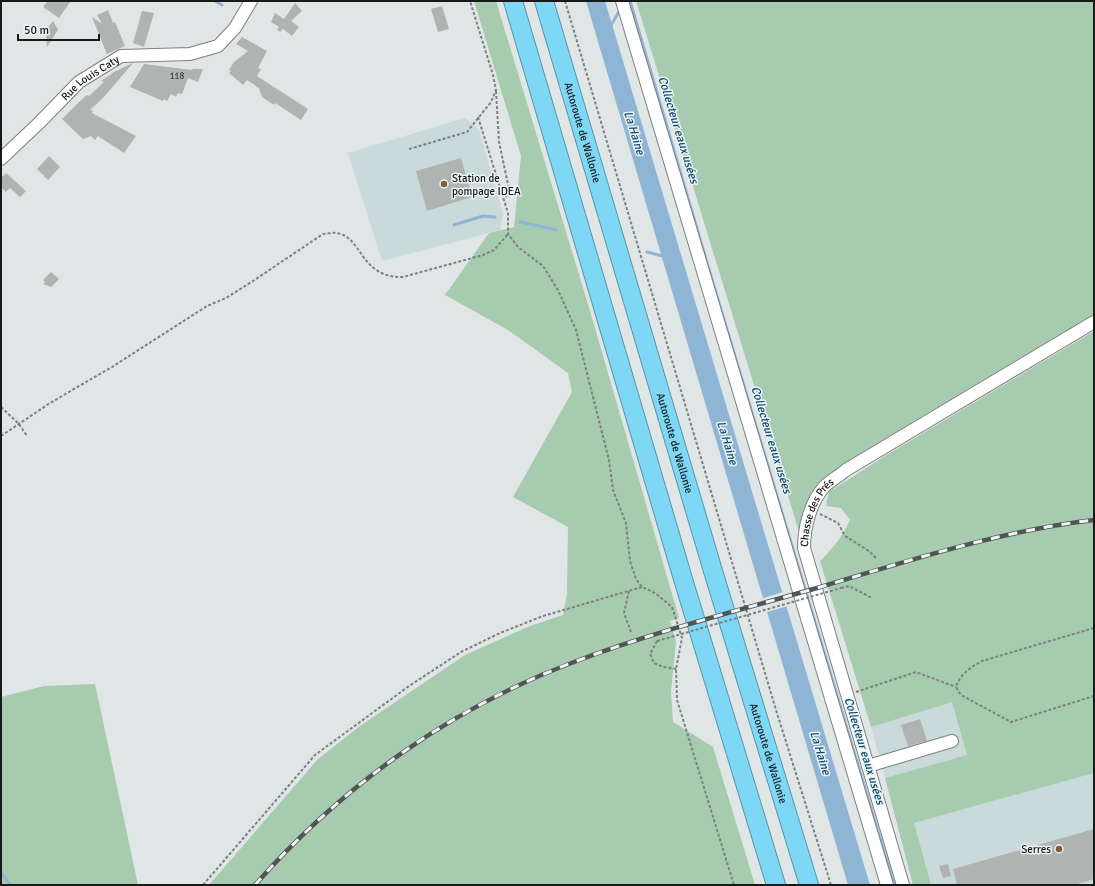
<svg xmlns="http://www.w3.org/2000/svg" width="1095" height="886" font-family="Signika,sans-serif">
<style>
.built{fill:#cad9d9}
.green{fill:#a7cbae}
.water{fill:#8fb5d5}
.pier{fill:#e0e5e5}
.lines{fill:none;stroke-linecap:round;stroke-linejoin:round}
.stream{stroke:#8fb5d5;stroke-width:3}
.building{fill:#afb4b3}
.minor-casing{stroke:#7b8080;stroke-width:14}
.highway-casing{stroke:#5a96a8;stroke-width:20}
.path{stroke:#7d8080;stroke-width:2;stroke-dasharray:3 2;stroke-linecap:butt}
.minor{stroke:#fff;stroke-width:12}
.highway{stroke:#7ed8f5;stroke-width:18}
.rail-casing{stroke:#525555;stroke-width:4.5}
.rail{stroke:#edf2f2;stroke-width:3;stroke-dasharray:9;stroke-linecap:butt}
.path-bridge{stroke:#7d8080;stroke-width:2;stroke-dasharray:3 2;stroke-linecap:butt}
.poi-dot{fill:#7a6032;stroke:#edf2f2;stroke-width:1.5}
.labels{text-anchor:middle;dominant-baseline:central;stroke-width:3;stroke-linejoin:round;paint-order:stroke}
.number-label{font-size:9px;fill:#3e4040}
.street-label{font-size:11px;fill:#181a1a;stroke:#edf2f2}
.poi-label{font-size:11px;fill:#181a1a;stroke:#edf2f2;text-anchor:start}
.water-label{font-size:12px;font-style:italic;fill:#0a4b75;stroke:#edf2f2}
</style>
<rect width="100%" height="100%" fill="#e0e5e5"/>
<!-- built -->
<g class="built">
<polygon points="465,118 479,130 503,214 500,230 382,261 348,153"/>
<polygon points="952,701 967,755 885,778 871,727"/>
<polygon points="1094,773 1094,885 931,885 913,823"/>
</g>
<!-- green -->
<g class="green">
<polygon points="474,1 496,1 590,311 679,618 670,621 676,641 671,692 673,722 713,747 755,885 209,885 318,759 360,726 465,655 530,626 563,615 567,594 568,527 513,497 572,392 568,373 508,330 445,295 489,233 514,227 521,156"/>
<polygon points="636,1 1094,1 1094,322 824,487 804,548"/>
<path d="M1094,331v442l-180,50 17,62h-18l-28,-107 82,-23 -15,-53 -81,25 -51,-166c13,-13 23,-25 30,-41l-9,-12 -15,-2 3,-14 56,-36z"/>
<polygon points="95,684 138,885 1,885 1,697 44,686"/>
</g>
<!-- water -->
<polygon class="water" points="586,1 605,1 870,885 848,885"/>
<!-- pier -->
<polygon class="pier" points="783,592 788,606 764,613 760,599"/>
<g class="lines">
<!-- stream -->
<g class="stream">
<polyline points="215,1 222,5"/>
<polyline points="630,1 713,283 894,885"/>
<polyline points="610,27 621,8"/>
<polyline points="520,222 557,230"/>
<polyline points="454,225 483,216 495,217"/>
<polyline points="647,252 662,256"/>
<polyline points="1,872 10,885"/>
</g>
</g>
<!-- building -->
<g class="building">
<polygon points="48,1 71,1 59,18 43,7"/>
<polygon points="295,3 302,11 291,21 299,27 292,36 283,29 280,32 277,30 279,27 271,22 275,13 284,19"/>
<polygon points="442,6 449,29 438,32 431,9"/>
<polygon points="108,10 113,23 115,22 125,46 107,54 92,17 102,24 97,15"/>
<polygon points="142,11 154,13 144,47 133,43"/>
<polygon points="53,21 58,30 47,47 46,30"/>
<polygon points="242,37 267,51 258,68 261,69 257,76 308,109 301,120 275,103 274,105 262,97 259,88 247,80 243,85 229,73 231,71 229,70 234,62 248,51 236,44"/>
<polygon points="133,63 103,98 90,110 93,111 92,113 136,136 124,153 98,136 95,140 91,136 83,139 62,119 80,101 87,95 89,96 104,82 101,81 114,72"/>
<polygon points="144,64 192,70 193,69 203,69 198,82 188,78 182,94 178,93 176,97 171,94 167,101 164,99 163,101 130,87"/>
<polygon points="49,156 60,167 48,180 37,169"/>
<polygon points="461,158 472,197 427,211 416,171"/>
<polygon points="6,173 26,191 20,197 10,188 6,192 1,187 1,178"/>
<polygon points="51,272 59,279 51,287 43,284 45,282 43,280"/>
<polygon points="920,719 927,741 908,746 901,725"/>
<polygon points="1094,829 1094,879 1074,885 957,885 953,869"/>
<polygon points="948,864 951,876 943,878 939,866"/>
</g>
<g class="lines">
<!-- minor casing -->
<g class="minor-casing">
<g id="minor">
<polyline points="622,1 887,885"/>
<path id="s1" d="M1,159l38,-36 40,-41 42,-26 69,-2 28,-8 17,-18 16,-27"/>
<polyline points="868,766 952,741"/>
<path id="s2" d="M903,885l-99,-337c0,-20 6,-45 20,-61 6,-6 15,-11 22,-17l248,-148"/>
</g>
</g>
<!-- highway casing -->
<g class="highway-casing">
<g id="highway">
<polyline points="513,1 683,579 776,885"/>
<path id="s3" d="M544,1l169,570 96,314"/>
</g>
</g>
<!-- path -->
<g class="path">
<polyline points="565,1 776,710 831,885"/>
<polyline points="496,91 499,142 509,189 505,199"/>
<polyline points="478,117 508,213 508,234 518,247 543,266 558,290 576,330 609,460 613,490 626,523 630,561 636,579 642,587 655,593 672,607 682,638 676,669 677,700 734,885"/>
<polyline points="409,149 467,132 491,102 496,90 493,75 470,1"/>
<polyline points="1,407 19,424 27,436"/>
<path d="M1,436l49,-33 62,-36 95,-61 19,-8 27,-17 70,-47c4,0 9,-2 13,-1 27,3 23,45 67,44l80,-22 11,-5 14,-16"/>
<polyline points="820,514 838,523 845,536 869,551 876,558"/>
<polyline points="841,588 849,586 872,598"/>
<polyline points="629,591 624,613 631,632"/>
<path d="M1094,628l-112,33c-11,6 -22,13 -26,26l5,8 50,27 83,-26"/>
<polyline points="657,641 650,654 654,663 663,667 676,669"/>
<polyline points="856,692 916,672 956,687"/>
<polyline points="203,885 315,755 409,686 461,652 500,633 543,616 642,587"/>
</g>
<!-- minor -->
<use href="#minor" class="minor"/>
<!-- highway -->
<use href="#highway" class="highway"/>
<!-- rail casing -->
<g class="rail-casing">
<path id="rail" d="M255,885c87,-99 196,-177 319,-223 79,-30 162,-51 243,-74 91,-27 182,-57 277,-68"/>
</g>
<!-- rail -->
<use href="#rail" class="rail"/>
<!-- path-bridge -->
<polyline class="path-bridge" points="657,641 841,588"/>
</g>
<!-- markers -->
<g class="poi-dot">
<circle cx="444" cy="184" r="4"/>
<circle cx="1059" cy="849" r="4"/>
</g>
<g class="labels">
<!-- number labels -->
<g class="number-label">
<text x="177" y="76">118</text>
</g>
<!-- street labels -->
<g class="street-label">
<text stroke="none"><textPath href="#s1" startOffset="121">Rue Louis Caty</textPath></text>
<text stroke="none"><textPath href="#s3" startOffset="137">Autoroute de Wallonie</textPath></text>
<text stroke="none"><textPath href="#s3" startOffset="461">Autoroute de Wallonie</textPath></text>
<text stroke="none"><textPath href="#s2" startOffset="390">Chasse des Prés</textPath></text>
<text stroke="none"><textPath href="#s3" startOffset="785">Autoroute de Wallonie</textPath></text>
</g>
<!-- poi labels -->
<g class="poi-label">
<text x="452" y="178">Station de<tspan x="452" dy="13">pompage IDEA</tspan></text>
<text x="1051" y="849" text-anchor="end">Serres</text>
</g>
<!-- water labels -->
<g class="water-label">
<text transform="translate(678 130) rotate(73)">Collecteur eaux usées</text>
<text transform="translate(634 133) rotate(73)">La Haine</text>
<text transform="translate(771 440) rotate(73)">Collecteur eaux usées</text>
<text transform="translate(727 443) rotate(73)">La Haine</text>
<text transform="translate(864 751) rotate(73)">Collecteur eaux usées</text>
<text transform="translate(820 753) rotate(73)">La Haine</text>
</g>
</g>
<!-- border -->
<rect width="1095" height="886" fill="none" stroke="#181a1a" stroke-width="4"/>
<!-- scale -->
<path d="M18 34v6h81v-6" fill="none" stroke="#181a1a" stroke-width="2"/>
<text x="24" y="34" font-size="12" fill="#181a1a" stroke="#edf2f2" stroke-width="3" paint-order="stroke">50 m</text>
</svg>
